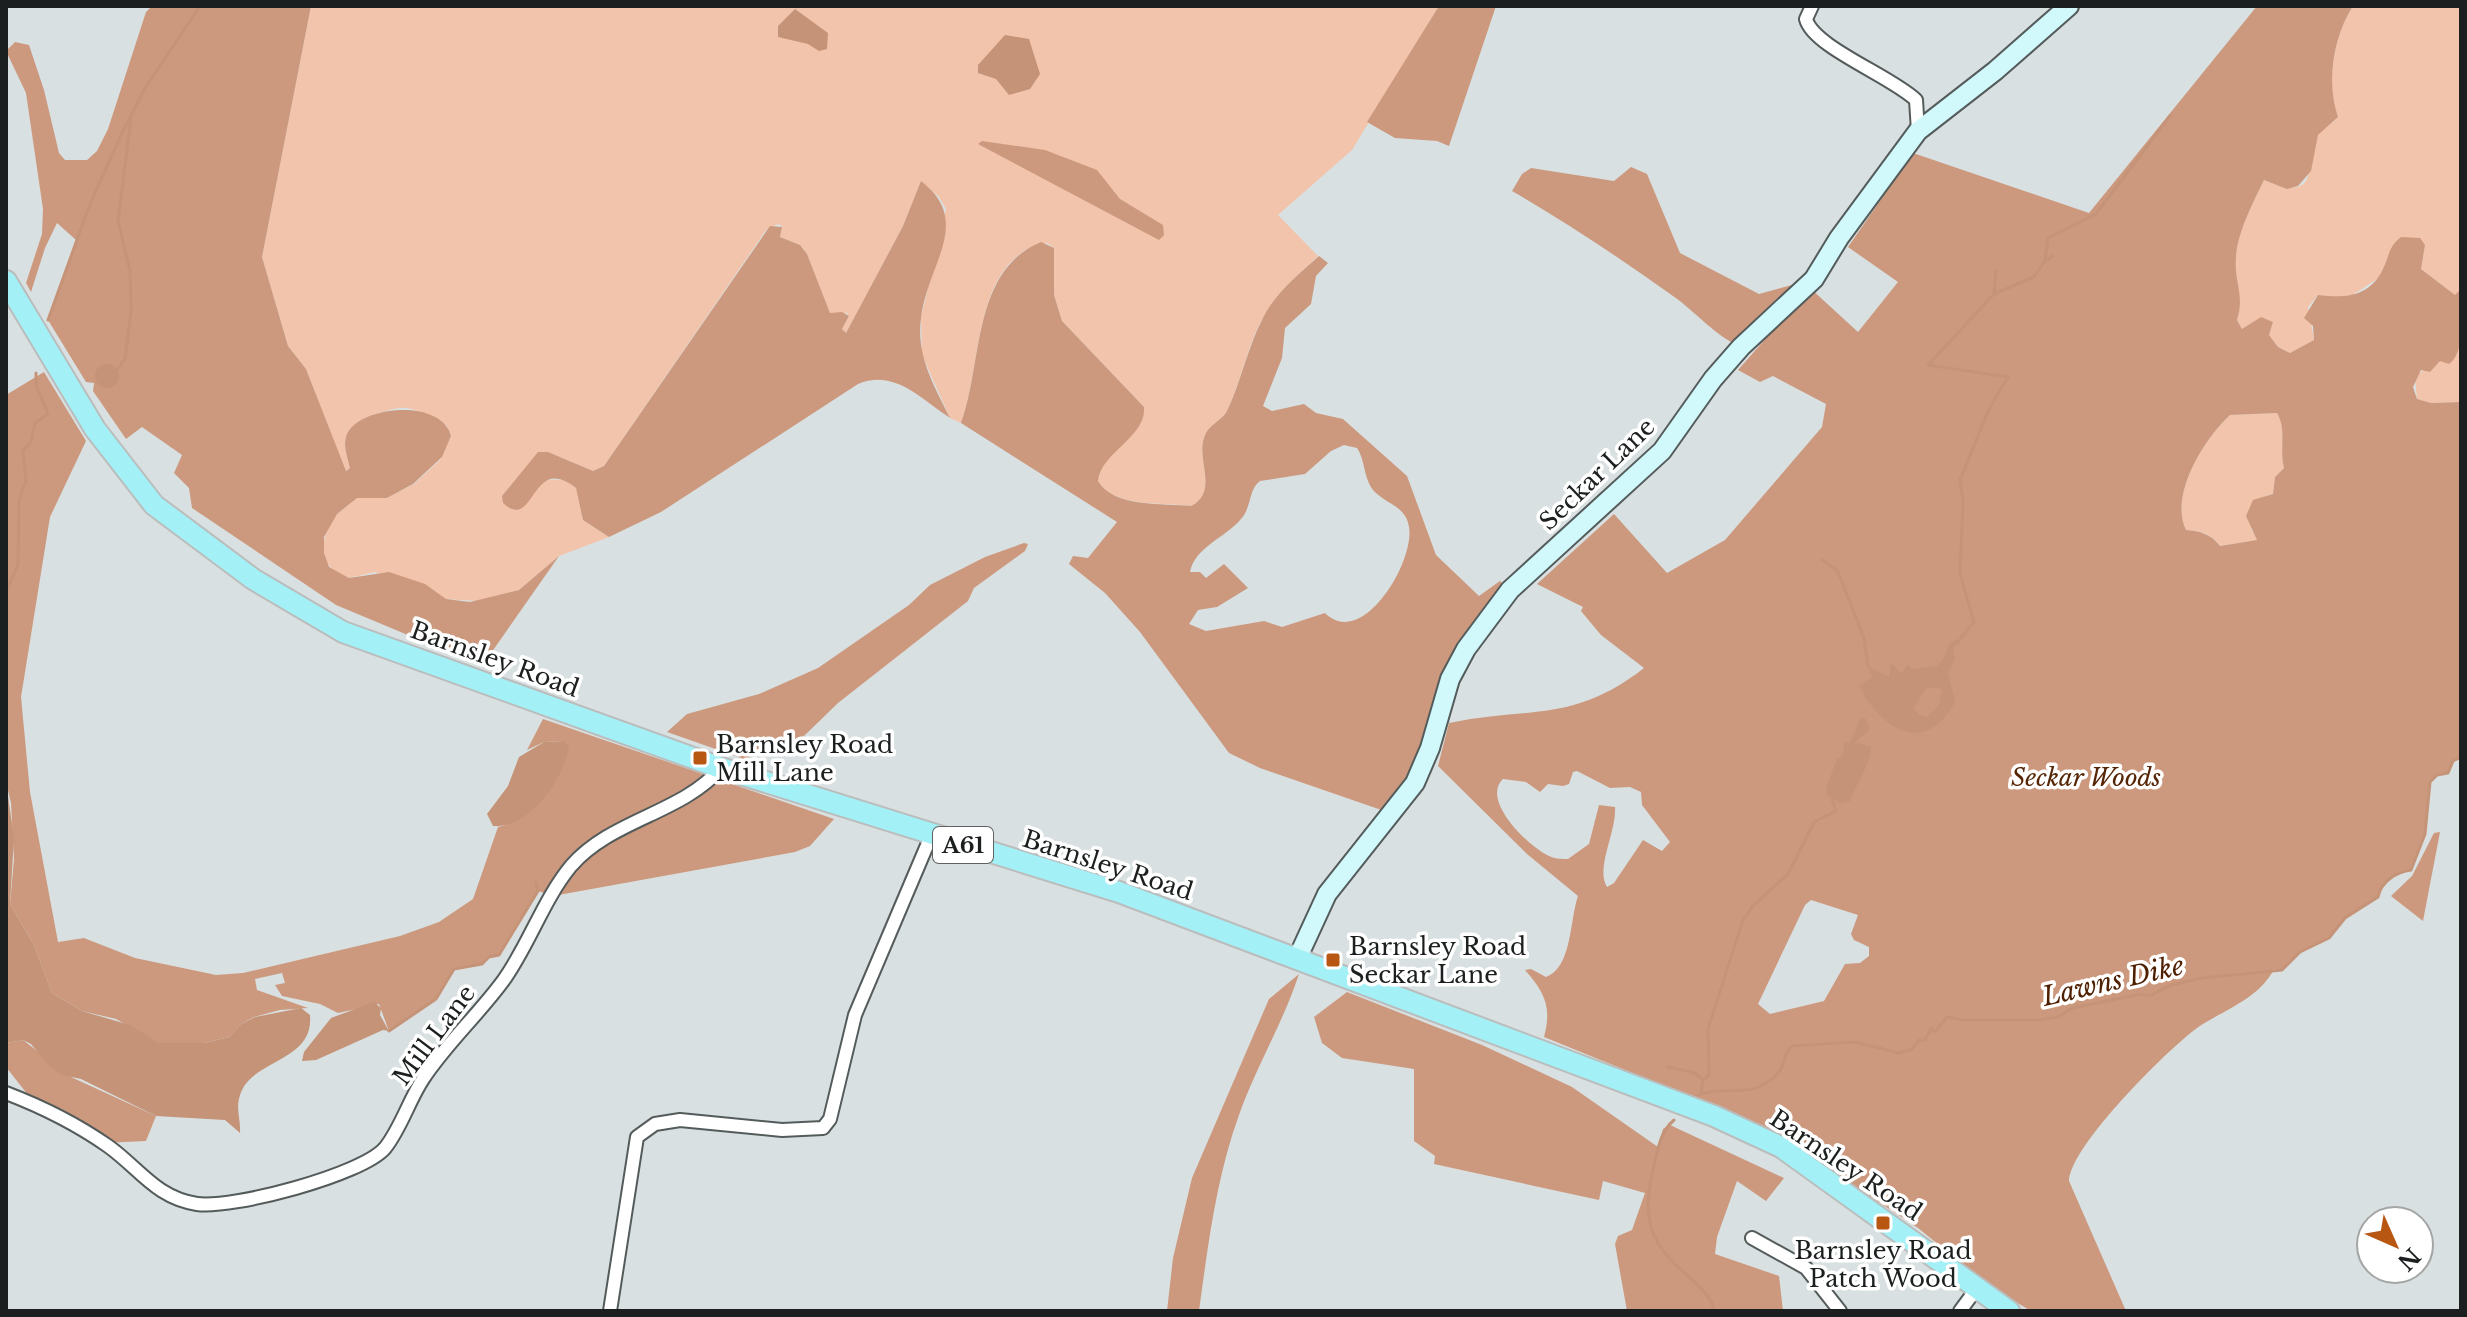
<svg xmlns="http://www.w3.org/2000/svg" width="2467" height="1317" font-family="'Libre Baskerville',serif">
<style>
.green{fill:#f2c4ab}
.forest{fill:#cc997e;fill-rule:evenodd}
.water{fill:#c59377;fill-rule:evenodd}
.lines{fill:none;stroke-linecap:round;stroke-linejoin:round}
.stream{stroke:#c59377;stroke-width:3}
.street-casing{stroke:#545b5b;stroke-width:16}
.secondary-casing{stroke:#545b5b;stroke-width:22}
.primary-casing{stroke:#bbbcbc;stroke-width:24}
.street{stroke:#fff;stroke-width:12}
.secondary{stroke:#d1f8fb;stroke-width:18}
.primary{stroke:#a3f1f7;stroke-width:20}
.poi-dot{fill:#b75712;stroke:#fff;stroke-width:3}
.labels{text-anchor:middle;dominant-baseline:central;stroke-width:7;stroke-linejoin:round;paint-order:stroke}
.shield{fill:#fff;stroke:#606262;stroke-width:2}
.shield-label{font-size:22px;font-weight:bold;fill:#1c1f1f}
.street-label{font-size:24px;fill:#1c1f1f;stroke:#fff}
.poi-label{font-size:24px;fill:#1c1f1f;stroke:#fff;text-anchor:start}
.park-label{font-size:24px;font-style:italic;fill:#552505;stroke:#fff}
.water-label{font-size:26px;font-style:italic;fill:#4e1f00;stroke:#fff}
</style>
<rect width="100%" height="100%" fill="#d9e0e1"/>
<!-- green -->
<g class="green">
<path d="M311,6h1128l-87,144 -74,65 40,41c-19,18 -40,36 -53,58 -18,30 -23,66 -38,97 -5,9 -16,14 -21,22 -13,24 15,57 -15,73 -28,-4 -77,2 -93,-25 3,-29 40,-44 46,-74l-82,-86 -8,-26v-47l-7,-5c-7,2 -17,4 -23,8 -50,31 -44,123 -63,172l-11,-5 -28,-63 -1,-37 25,-109 -7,-12 -18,-16 -18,45 -57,107 -4,-4 7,-13 -2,-3 -17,1 -23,-60 -7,-9 -20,-8 2,-11 -4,-2 -12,6 -162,236 -11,5 -45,-19h-9l-37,44c20,-6 59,-30 75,-6 6,9 4,20 6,30l26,17 -50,19 -40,34 -41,11 -32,-2 -71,-27 -26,6 -15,-7 -9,-10 -2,-15 4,-17 10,-15 20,-16h30l27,-14 26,-24 11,-24 -4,-10c-12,-6 -27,-16 -40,-18 -16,-2 -56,13 -61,29 -3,8 2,22 4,31l-5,3 -39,-102 -18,-23 -26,-89z"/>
<path d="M2353,6h108v283l-5,7 -35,-27 4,-24c-13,9 -73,53 -81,54 -8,0 -19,-3 -26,-4l-10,12 6,33 -24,13 -12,-6 -9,-12 4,-13 -31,7 -5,-9c7,-24 -3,-37 -1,-62 1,-26 17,-55 28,-78 62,25 37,-19 54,-45 5,-7 14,-10 19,-18 -11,-34 -4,-80 16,-111z"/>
<path d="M2461,342v60l-30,1 -14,-4 -2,-21c12,-15 35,-18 46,-36z"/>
<path d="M2277,413c10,17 2,35 7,55l-9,9 -2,17 -8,2 -14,33 7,11 -38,6c-9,-13 -20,-15 -34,-16 -17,-35 18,-91 44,-115z"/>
</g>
<!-- forest -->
<g class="forest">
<path d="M152,6h159l-49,251 26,89 18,23 40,102 4,-3c-2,-8 -7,-23 -4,-31 9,-31 95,-40 105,-1l-9,21 -29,27 -26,14h-30l-20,16 -13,23v16l5,14 20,11 40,-6 36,12 21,15 24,3 49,-12 40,-34 -77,110 -146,-61 -144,-97 -3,-20 -15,-15 8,-18 -40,-28 -16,12 -33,-48 1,-8 -8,-1 -38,-62 28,-80 -19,-17 -12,25 -14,44 -5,-9 16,-49 1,-25 -17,-116 -20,-42 9,-9 14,3 15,45 15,63 6,7h22l10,-9 11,-22 38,-117z"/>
<polygon points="1439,6 1496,6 1449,146 1437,141 1395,138 1367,122"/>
<path d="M2257,6h96c-20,31 -27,77 -15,111l-20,18 -7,36 -13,15 -11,3 -23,-9c-11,23 -27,53 -28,78 -2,25 9,37 1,62l5,9 19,-12 12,5 -4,13 9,12 12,6 24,-13 -1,-14 -9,-8 14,-23c26,3 51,3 65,-26 7,-14 5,-22 18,-32l19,1 5,7 -4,24 34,26 6,-6c0,21 6,62 -12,75l-9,-3 -10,11 -9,-2 -8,17 4,12 14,4 30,-1v355l-8,4 -5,12 -11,2 -7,7 -5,52 -14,36c-15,2 -30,11 -33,27l-33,21 -16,20 -29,14 -18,18 -8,-1c-15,30 -51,41 -77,59 -29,21 -127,118 -128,153l57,130h-95l-40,-24 -73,-59 -153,-101 -221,-90c8,-30 1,-44 -19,-67l6,-1 15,8c26,-9 24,-59 32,-81l-51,-42 -89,-88 11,-43c80,-17 123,1 195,-55l-43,-33 -20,-24 2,-4 -46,-23 77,-70 53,59 58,-33 97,-113 4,-23 -53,-28 -13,6 -22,-12 72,-82 48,44 40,-50 -50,-35 65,-94 176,60zM2277,413c10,17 2,35 7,55l-9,9 -2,17 -20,6 -7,16 11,24 -37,6c-9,-12 -20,-15 -34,-16 -17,-35 18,-91 44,-115zM1577,771l33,17 20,-1 11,5 1,13 28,37 -8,9 -19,-11 -29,43 -7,4c-12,-19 10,-56 8,-80l-16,-2 -10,39 -21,15c-6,0 -13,0 -19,-3 -19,-8 -69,-56 -46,-77l23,3 14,10 8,-8 15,2 6,-2 4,-12zM1811,900l47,15 -7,19 3,6 15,7v9l-9,7 -15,1 -21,37 -54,13 -12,-10 47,-99z"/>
<polygon points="982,141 1045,150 1097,170 1120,199 1163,225 1164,235 1159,240 978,144"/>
<path d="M1631,167l16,7 33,79 79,41 55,-15 -73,68c-26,-11 -45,-35 -68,-51 -53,-38 -106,-73 -161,-105l10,-17 9,-6 83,13z"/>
<path d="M921,181c53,41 6,83 0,137 -5,38 13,67 29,100 -30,-20 -56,-49 -92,-34l-197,128 -52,25 -26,-17 -7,-32c-46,-36 -40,45 -73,15l-1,-7 36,-44h10l45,19 11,-5 166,-240 12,1 -2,10 20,8 7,9 23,59 12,-1 7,4 -7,13 4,4 57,-107z"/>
<path d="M1041,242l13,6v47l8,26 82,86c3,30 -43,45 -46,74 16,27 65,22 93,25 30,-16 2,-49 15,-73 5,-9 16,-13 21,-22 14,-29 20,-62 35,-91 12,-26 36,-45 57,-64l9,7 -12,13 -5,28 -26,24 -3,30 -19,48 9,5 32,-7 12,9 27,6 64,57 29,79 43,41 21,-15 10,9 -44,59 -36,99 -40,65 -130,-45 -31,-15 -89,-121 -35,-39 -36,-29 4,-8 15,2 29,-36 -156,-99c22,-58 10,-152 80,-181zM1344,445l13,3c9,13 6,33 19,45 13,12 30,14 33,34 6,35 -47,123 -84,86l-43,14 -18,-6 -58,10 -17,-7 9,-14 19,-3 31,-19 -24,-24 -18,14 -6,-6h-10c5,-25 35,-34 51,-53 11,-12 7,-29 19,-38l45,-7 26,-23z"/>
<polygon points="44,372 86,441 50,517 21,697 30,792 58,942 84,938 135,958 216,975 243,973 400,936 439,922 473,899 498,827 506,825 563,741 544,742 527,750 543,719 834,819 810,846 795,852 553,896 538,891 499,955 489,957 482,964 454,969 436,999 389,1031 379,1004 338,1013 320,1004 282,996 275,985 285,983 282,973 255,979 257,990 308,1008 280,1010 254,1017 241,1024 229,1037 205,1043 159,1043 116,1019 82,1011 52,993 34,945 10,904 14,859 11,803 6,782 6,395"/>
<polygon points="1024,543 1028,544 1025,551 974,588 968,601 838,703 804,736 744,759 667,732 687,714 759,694 818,668 909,605 930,585 985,557"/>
<polygon points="2440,832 2423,921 2391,896 2412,876 2434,833"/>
<path d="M1299,974c-16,49 -43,93 -60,141 -23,63 -31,131 -40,196h-32l6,-53 19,-80 77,-179z"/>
<polygon points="1347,992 1482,1045 1572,1087 1658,1147 1663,1129 1670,1125 1784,1178 1766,1201 1737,1181 1717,1237 1715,1254 1779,1276 1783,1311 1627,1311 1615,1244 1618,1236 1632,1230 1645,1193 1603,1181 1599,1200 1434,1164 1435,1156 1414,1141 1414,1069 1342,1058 1322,1043 1314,1017"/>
<polygon points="23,1040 71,1077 156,1116 146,1141 104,1143 39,1109 6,1067 6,1043"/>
</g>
<!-- water -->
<g class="water">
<polygon points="795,9 828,33 827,49 819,51 808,44 778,37 778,26"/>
<polygon points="1005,35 1029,39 1040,74 1030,89 1009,95 996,79 978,73 978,65"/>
<circle cx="107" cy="376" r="12"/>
<path d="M1961,638l-1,5 -7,4 2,12 -7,13 7,30c-30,55 -73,28 -96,-16l13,-9 -4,-11 21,11 2,-14 11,11 5,-10 5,5 25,-3 8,-9 4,-13zM1927,687l15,2 -3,16 -12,12 -9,-2 -4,-8z"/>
<path d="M1865,718l5,12 -15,12 16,5c-2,21 -14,35 -21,54l-8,3 -15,-9 -1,-7 11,-29 6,-3 1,-14 6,1 10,-24z"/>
<path d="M544,742l19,-1 6,5c-4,32 -40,83 -76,80l-6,-12 21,-28 11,-29z"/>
<path d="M6,782l8,56 -4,66 24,41 18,48 30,18 48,14 29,18h46l24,-6 12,-13 14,-7 46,-9 9,7c4,45 -53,44 -68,75 -8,17 -1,27 -2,43l-15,-13 -69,-4 -75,-37 -19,-4 -13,-9 -18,-22 -8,-4 -17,3z"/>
<polygon points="374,1002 381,1008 380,1015 389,1031 383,1030 316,1060 302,1061 304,1052 331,1018"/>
</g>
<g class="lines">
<!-- stream -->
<g class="stream">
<polyline points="2045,261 2053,256"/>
<polyline points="1994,294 1996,271"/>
<polyline points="48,320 90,204 122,133 145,88 200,6"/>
<polyline points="117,370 125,359 131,312 130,271 118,221 131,119"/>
<polyline points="1822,560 1837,570 1840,577 1864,638 1868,666"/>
<polyline points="6,592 18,564 19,500 26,481 23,451 31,442 35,423 48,414 36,385 36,373"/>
<polyline points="1961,638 1974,622 1960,574 1963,501 1960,480 1988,411 2008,377 1928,365 1994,294 2034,277 2045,261 2048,238 2096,214 2170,116"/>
<polyline points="389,1031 436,999 454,969 482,964 489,957 499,955 538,891 536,882"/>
<polyline points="1668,1067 1695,1073 1703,1080"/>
<polyline points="1701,1093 1703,1080 1709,1075 1708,1029 1743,920 1753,906 1788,874 1814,822 1836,811 1832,799"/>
<path d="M1696,1096c28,-13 57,6 82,-23 8,-8 5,-20 14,-27l63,-4 44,11 13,-4 7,-9h6l6,-12 4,4 12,-15 16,3h76l19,-3 14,-9 69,-14 9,2 21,-11 32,-7 79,-8 18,-18 29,-14 16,-20 33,-21c3,-16 19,-25 33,-27l14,-36 5,-52 7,-7 11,-2 5,-12 8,-4"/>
<path d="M1674,1120c-15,13 -16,30 -21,50 -10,41 -6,70 27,99 14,13 29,23 35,42"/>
</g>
<!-- street casing -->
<g class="street-casing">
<g id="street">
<path d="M1812,6l-6,13c7,28 85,57 110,81l2,31"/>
<path d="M6,1093c34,13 72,32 102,53 31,22 48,52 89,58 35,5 165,-29 188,-56 16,-20 24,-48 38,-69 23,-35 55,-64 80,-98 26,-36 40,-81 68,-115 41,-47 110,-52 150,-98"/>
<polyline points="1752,1238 1806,1268 1840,1311"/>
<polyline points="610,1311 637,1137 655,1124 680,1120 782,1130 823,1128 830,1119 855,1015 931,836"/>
<polyline points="1960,1311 1977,1288"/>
</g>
</g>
<!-- secondary casing -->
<g class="secondary-casing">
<polyline id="secondary" points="1297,959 1327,894 1415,783 1430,748 1450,679 1466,649 1510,590 1662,451 1713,379 1741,347 1814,279 1839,238 1918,131 1995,71 2069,6"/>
</g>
<!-- primary casing -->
<g class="primary-casing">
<polyline id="primary" points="6,281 95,429 154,505 253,579 343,632 721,768 1119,892 1714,1116 1781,1147 2009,1311"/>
</g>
<!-- street -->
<use href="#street" class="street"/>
<!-- secondary -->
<use href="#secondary" class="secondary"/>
<!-- primary -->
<use href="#primary" class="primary"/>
</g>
<!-- markers -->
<g class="poi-dot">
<rect x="692" y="750" width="16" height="16" rx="4"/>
<rect x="1325" y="952" width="16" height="16" rx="4"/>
<rect x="1875" y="1215" width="16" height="16" rx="4"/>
</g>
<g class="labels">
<!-- shield labels -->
<rect class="shield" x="933" y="827" width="60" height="36" rx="6"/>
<g class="shield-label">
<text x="963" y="845">A61</text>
</g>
<!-- street labels -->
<g class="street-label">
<text transform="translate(1597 474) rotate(-44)">Seckar Lane</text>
<text transform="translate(495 659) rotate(20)">Barnsley Road</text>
<text transform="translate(1108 865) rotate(18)">Barnsley Road</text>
<text transform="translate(434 1035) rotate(-53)">Mill Lane</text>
<text transform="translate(1846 1165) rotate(34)">Barnsley Road</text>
</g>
<!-- poi labels -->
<g class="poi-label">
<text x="716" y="744">Barnsley Road<tspan x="716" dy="28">Mill Lane</tspan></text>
<text x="1349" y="946">Barnsley Road<tspan x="1349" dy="28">Seckar Lane</tspan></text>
<text x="1883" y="1250" text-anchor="middle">Barnsley Road<tspan x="1883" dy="28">Patch Wood</tspan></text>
</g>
<!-- park labels -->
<g class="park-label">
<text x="2086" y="777">Seckar Woods</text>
</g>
<!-- water labels -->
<g class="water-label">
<text transform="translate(2113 981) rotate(-13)">Lawns Dike</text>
</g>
</g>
<!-- border -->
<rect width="2467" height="1317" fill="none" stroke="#1c1f1f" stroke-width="16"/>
<!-- north arrow -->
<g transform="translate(2395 1245) rotate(135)"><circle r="38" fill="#ffffff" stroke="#a4a5a5" stroke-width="2"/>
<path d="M0-6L14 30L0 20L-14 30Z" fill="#b75712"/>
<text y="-12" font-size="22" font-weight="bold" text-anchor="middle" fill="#1c1f1f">N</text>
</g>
</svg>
